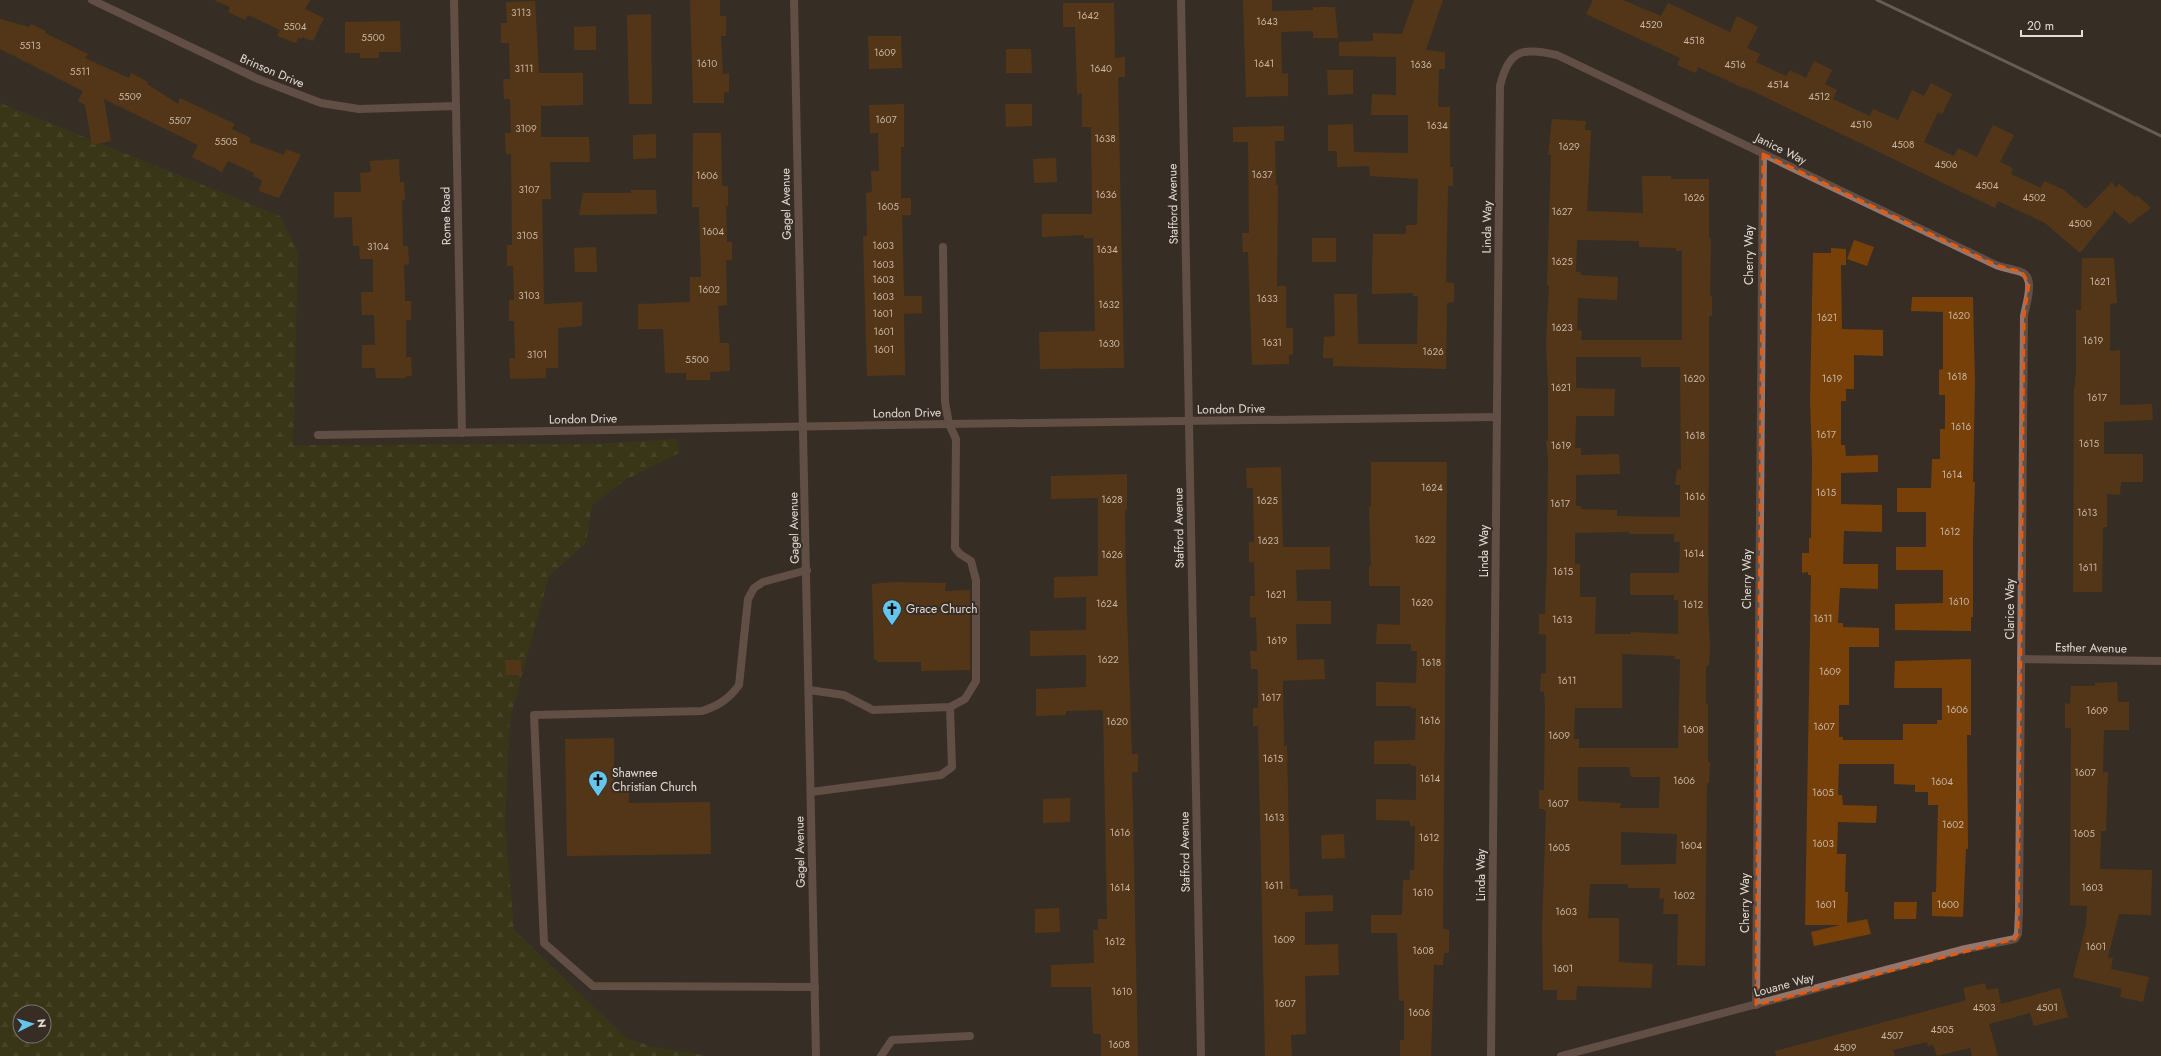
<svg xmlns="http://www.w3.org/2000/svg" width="2161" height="1056" font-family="Jost,sans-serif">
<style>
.forest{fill:url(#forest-firs);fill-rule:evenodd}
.building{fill:#774008;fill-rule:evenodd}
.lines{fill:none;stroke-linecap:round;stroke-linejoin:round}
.service{stroke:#96756b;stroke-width:8}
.minor{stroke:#96756b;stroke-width:8}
.tertiary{stroke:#96756b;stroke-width:8}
.rail{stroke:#a09892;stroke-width:3}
.marked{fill:none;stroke:#e8590c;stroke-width:3;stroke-dasharray:8 5;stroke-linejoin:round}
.labels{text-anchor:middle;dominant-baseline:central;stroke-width:4;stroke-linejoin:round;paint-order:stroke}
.number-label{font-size:10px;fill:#c7b4a2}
.street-label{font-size:12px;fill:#e2dbd6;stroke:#372d25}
.poi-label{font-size:12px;fill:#e2dbd6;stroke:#372d25;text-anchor:start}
</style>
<defs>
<pattern id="forest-firs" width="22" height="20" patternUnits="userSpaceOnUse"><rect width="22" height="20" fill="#3c420b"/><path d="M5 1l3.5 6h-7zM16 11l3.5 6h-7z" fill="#585d2e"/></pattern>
</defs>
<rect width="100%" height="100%" fill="#372d25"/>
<!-- forest -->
<path class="forest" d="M0,103l280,113 18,36 -5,193 304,-1 80,-5 2,14 -54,27 -33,25 -6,38 -37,33 -39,142 -5,106 9,106 112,108 24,8 57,10h-707zM20,1012h24v24h-24z"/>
<!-- building -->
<g class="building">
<polygon points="214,0 310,0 305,9 324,18 313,41 302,37 301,39 298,38 296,43 277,36 280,30 248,15 245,20 228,12 230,7"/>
<polygon points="690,0 720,0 720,16 726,16 726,36 721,36 723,74 729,73 729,92 724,92 724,103 693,103"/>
<polygon points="1243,0 1272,0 1272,11 1313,10 1313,7 1335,7 1338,38 1313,38 1313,31 1281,32 1282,74 1288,73 1288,96 1246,97"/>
<polygon points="1414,0 1443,0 1426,50 1445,52 1445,69 1439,69 1438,107 1450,107 1450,167 1453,167 1453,186 1448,186 1446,282 1454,283 1454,302 1447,303 1446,369 1333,366 1333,358 1323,358 1324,337 1335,336 1334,294 1357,294 1358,344 1417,344 1418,296 1413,296 1413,293 1372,294 1372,269 1373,234 1406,234 1406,225 1417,225 1418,179 1370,176 1369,166 1337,167 1337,151 1328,151 1328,125 1353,124 1354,152 1408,153 1408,115 1371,115 1372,94 1396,95 1396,57 1339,56 1339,42 1373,41 1373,33 1402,34"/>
<polygon points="1593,0 1623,0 1661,16 1668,3 1730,32 1737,16 1758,27 1747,48 1760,54 1756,62 1786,76 1790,70 1806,78 1814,61 1832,70 1825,84 1837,90 1833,99 1870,116 1873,109 1898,120 1912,90 1924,96 1931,83 1952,94 1942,114 1938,112 1924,142 1954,156 1958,148 1977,157 1993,125 2014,135 2000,162 2013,168 2011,174 2041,188 2044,181 2064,190 2086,209 2112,182 2116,188 2119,184 2135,197 2137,195 2151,208 2130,224 2113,210 2113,213 2080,253 2045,223 1998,201 1995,208 1744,87 1743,88 1698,67 1696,73 1677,65 1680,58 1586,14"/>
<polygon points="535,1 539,73 583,73 583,105 541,106 541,137 589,137 590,162 550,162 551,199 542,199 544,304 582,302 582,326 558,328 558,368 546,368 546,378 510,379 509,358 515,358 514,321 509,321 509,300 514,300 513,266 507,266 507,245 512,245 511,154 506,154 505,133 511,133 510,99 504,99 503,79 510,79 509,43 501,43 501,23 507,23 506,2"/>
<polygon points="1063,3 1114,3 1115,58 1125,57 1125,77 1118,77 1124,368 1040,369 1039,332 1095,331 1093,238 1084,238 1084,235 1042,237 1042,214 1092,214 1091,127 1082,127 1082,93 1077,94 1075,27 1063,27"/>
<polygon points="651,14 652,104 629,104 627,15"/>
<polygon points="0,19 29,27 31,24 46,31 45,33 88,54 85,58 129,78 131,73 148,82 147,84 178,104 180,98 235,124 232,129 251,138 249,142 284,155 286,149 301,155 279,198 259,191 262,180 253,176 254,173 228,161 222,172 192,157 198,145 104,99 111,141 92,145 85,105 78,101 83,91 0,49"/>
<polygon points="400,21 401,52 379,52 379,58 360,58 360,53 345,53 345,22"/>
<polygon points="596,26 596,50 574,50 574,27"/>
<polygon points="868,36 901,36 902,68 869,69"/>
<polygon points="1006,49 1031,49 1032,73 1006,73"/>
<polygon points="1327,70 1353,70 1353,94 1328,95"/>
<polygon points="904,104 904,147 901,147 901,198 911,198 911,215 902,215 904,296 922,296 922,313 904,314 905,375 867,376 863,236 867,236 866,193 872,192 871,171 879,171 878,133 870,133 869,105"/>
<polygon points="1005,104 1032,104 1032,126 1006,127"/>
<path d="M1552,119l34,2 -1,9h6l-4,81 56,2 -1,-37h29v3h38v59h2l-1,58h2v20h-3v88l-1,203 2,40 -1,19h-3v38h2v58h2l-1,21h-2l-2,183 -28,-1 1,-51h-15l1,-16 -5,1 1,-11h-32v-4h-38l-2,34h31v44l34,2 -2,24 -74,-2 -1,14h-19v-10h-14l-1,-62 4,-117h-2v-2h-5v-19h5l1,-84 -1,-14 -4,-1 1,-17 5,-1v-38l-7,-1v-20h6l2,-55 1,-99 -2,-19h2v-58l-2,-39 3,-59h-2l4,-130h-3zM1577,240l62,1v6l37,1v3h6v89h-101l1,-9 -5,-1 1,-32 39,2 1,-23 -37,-2v-3h-5zM1576,357h65v10h39l1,103 -4,-1 -2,16h5v32l-63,-1v-6l-36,-1v-3h-5v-31l44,-1 -1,-20 -38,1v-7h-6l1,-32h38l1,-27 -39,-1zM1629,532v2h45v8h6l-1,31h-49v22h44v5h4v34l-47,-2v2h-36l1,-37h-16v-33h-5v-31zM1622,654l53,2 -1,3h6l-2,89h-99v-9h-5l1,-31h47zM1578,767h51l2,10h29l-1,31h-39l1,-5 -43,-2zM1621,832l56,2 -1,30 -55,1z"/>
<polygon points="1284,126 1284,141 1275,141 1276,185 1278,185 1277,286 1286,286 1286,328 1293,328 1293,354 1289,355 1289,364 1252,365 1248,252 1243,252 1242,233 1249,233 1248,142 1233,142 1233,127"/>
<polygon points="693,133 721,133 722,186 728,186 728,206 726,206 727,242 732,242 732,260 726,260 727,305 718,306 720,343 729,343 730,371 710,372 710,380 686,380 686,373 665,373 663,329 638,329 638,304 690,302 690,277 701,277 699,207 692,207"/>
<polygon points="656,134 656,158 633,159 633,135"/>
<polygon points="1056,158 1057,182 1034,183 1033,159"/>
<polygon points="399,159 400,182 404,182 405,200 402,200 403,246 408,246 409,264 404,265 405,301 411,301 411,320 406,320 406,357 411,357 412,376 406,376 406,378 376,378 375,368 362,368 362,345 375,345 374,315 362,315 361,292 373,292 373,259 360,259 359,246 353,246 352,217 334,218 334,192 361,192 360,173 371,172 370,161"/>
<polygon points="631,190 656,190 657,214 579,215 583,193 631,193"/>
<rect x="1312" y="238" width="24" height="24"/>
<polygon points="1854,240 1874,247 1867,266 1847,259"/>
<polygon points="596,247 597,272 575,272 574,248"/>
<polygon points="1831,248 1846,249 1846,265 1841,265 1842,329 1883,330 1883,356 1854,355 1854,389 1846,389 1846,401 1841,401 1841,445 1845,445 1846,456 1878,455 1878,472 1841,473 1841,504 1882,505 1882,532 1844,531 1843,564 1878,564 1878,589 1840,588 1838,623 1843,623 1843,627 1879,628 1879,647 1849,647 1849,705 1839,705 1839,737 1843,737 1843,740 1903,740 1903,724 1937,724 1937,720 1942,720 1942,688 1894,688 1895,661 1971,659 1971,735 1967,735 1968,849 1966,849 1963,917 1932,916 1932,892 1936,892 1938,805 1928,805 1928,792 1915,792 1915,785 1894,784 1894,764 1839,764 1838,795 1842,795 1843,805 1877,806 1876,823 1838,822 1837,854 1846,854 1845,892 1848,892 1847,923 1867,919 1871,934 1814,946 1811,932 1840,925 1805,925 1811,575 1808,575 1808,572 1802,573 1802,553 1809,553 1809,538 1811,538 1812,459 1810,401 1813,253 1831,253"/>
<polygon points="2082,258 2114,258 2117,303 2110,304 2110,351 2120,350 2120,405 2152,404 2153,420 2104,422 2104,454 2143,454 2143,482 2121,482 2120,495 2107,494 2107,527 2103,527 2102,592 2073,592 2074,387 2075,387 2076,371 2076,310 2081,310"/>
<polygon points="1912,297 1973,297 1975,383 1973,482 1975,482 1973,539 1973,617 1971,617 1971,631 1895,630 1895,604 1943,603 1943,570 1896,570 1896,547 1926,547 1926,512 1897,512 1897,488 1931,488 1932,459 1940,459 1940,429 1945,429 1945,395 1939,395 1939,370 1943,369 1943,312 1911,311"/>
<polygon points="1371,462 1447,462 1443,929 1449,930 1449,953 1444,953 1443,965 1434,965 1431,1056 1400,1056 1400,1040 1404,1040 1404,1001 1399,1001 1397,933 1371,933 1371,915 1402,915 1403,880 1410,880 1410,870 1414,870 1415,826 1410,826 1410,821 1376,820 1376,799 1416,800 1416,766 1411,766 1411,764 1374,764 1374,741 1415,740 1416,708 1411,708 1411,706 1376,706 1376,682 1416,683 1417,651 1411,651 1411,644 1376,644 1377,624 1400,625 1400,586 1369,586 1369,566 1371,566 1369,507 1371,507"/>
<polygon points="1281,467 1283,547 1330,547 1330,569 1296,570 1297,601 1331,601 1331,624 1296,624 1297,660 1324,659 1325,679 1283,681 1284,746 1287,746 1290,889 1298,889 1298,896 1333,895 1333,911 1305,912 1305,945 1338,944 1339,975 1305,976 1306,1034 1291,1035 1292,1056 1265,1056 1258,726 1253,726 1253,708 1258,708 1258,671 1257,669 1251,669 1250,651 1257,651 1256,617 1250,618 1250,596 1255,596 1254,562 1249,562 1249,542 1254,542 1253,488 1247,488 1246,468"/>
<polygon points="1127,474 1127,510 1125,510 1126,585 1132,754 1138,754 1138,772 1132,772 1138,1056 1101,1056 1101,1034 1093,1034 1091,987 1051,987 1051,965 1094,963 1093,930 1098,930 1098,919 1107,919 1103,710 1066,711 1066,715 1036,716 1036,689 1086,687 1086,655 1030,656 1030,631 1086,630 1086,597 1054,598 1054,577 1098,576 1098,498 1051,499 1051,476"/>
<polygon points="894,582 946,583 945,591 970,590 970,670 921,671 921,662 877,662 877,660 874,659 872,584"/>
<polygon points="505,660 521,660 521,675 506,675"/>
<polygon points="2117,682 2118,702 2129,702 2129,730 2104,730 2103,772 2108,772 2106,831 2101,831 2100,869 2152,870 2151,915 2119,914 2108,957 2113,958 2111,969 2149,977 2143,1002 2120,997 2122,989 2073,977 2086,925 2087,906 2070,905 2071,728 2065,728 2065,703 2070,704 2071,686 2095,686 2095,683"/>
<polygon points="614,738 614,792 629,792 629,803 710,802 711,854 567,856 565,739"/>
<polygon points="1070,798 1070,822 1043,823 1043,799"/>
<polygon points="1344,834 1345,858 1322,859 1321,835"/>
<polygon points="1894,902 1917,902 1916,919 1894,919"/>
<polygon points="1059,908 1060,932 1035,933 1035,909"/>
<polygon points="1985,983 1987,990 1998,988 2001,1004 2060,988 2068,1017 2034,1026 2030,1013 1989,1024 1998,1056 1972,1056 1970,1048 1937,1056 1933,1045 1928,1046 1927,1042 1893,1050 1895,1056 1776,1056 1775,1051 1964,1001 1966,1000 1963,988"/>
</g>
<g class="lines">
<!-- service -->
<g class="service">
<path d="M807,570l-44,12 -9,6 -6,11 -9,86c-10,14 -21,21 -37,26l-168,4 10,228 49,43 222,1"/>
<polyline points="809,690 844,695 873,710 950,707 965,699 976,681 976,580 971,561 960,554 955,548 956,439 949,424 945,402 943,247"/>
<polyline points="811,792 941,775 952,767 950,707"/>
<polyline points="881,1056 892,1040 970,1036"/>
</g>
<!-- minor -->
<g class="minor">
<polyline points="92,0 258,79 321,103 359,109 456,106"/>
<polyline points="454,0 462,433"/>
<polyline points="1181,0 1201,1056"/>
<polyline points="318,435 949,424 1497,417"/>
<polyline points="2021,659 2161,661"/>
<polyline points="1756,1005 1763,154"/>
<path d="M1491,1056l9,-970c9,-38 23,-38 57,-31l439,210c8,3 17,4 25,7 15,5 5,32 3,44l-5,595 -1,23 -3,5 -54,11 -400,106"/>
</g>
<!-- tertiary -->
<polyline class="tertiary" points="794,0 816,1056"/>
<!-- rail -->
<polyline class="rail" points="1877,0 2161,136"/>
</g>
<!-- marked area -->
<path d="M0 0H2161V1056H0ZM1763,154l233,111 26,7 7,12 -5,32 -6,618 -3,5 -259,66z" fill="#372d25" fill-opacity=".55" fill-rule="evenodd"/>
<path class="marked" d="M1763,154l233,111 26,7 7,12 -5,32 -6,618 -3,5 -259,66z"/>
<!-- icons -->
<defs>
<g id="church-pin" transform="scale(1)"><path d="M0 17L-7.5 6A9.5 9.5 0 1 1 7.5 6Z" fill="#64c5ee" stroke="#372d25"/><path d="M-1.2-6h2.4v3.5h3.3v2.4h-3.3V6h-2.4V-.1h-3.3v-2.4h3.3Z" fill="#111"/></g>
</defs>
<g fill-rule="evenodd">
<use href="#church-pin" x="892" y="609"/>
<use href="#church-pin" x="598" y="780"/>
</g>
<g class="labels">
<!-- number labels -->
<g class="number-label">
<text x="521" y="12">3113</text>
<text x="1088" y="15">1642</text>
<text x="1267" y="21">1643</text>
<text x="1651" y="24">4520</text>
<text x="295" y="26">5504</text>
<text x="373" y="37">5500</text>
<text x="1694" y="40">4518</text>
<text x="30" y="45">5513</text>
<text x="885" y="52">1609</text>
<text x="707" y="63">1610</text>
<text x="1264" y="63">1641</text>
<text x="1421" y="64">1636</text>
<text x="1735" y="64">4516</text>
<text x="524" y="68">3111</text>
<text x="1101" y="68">1640</text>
<text x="80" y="71">5511</text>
<text x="1778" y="84">4514</text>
<text x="130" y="96">5509</text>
<text x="1819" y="96">4512</text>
<text x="886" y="119">1607</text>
<text x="180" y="120">5507</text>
<text x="1861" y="124">4510</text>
<text x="1437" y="125">1634</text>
<text x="526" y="128">3109</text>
<text x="1105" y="138">1638</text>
<text x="226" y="141">5505</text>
<text x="1903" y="144">4508</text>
<text x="1569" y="146">1629</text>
<text x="1946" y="164">4506</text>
<text x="1262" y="174">1637</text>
<text x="707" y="175">1606</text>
<text x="1987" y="185">4504</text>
<text x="529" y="189">3107</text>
<text x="1106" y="194">1636</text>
<text x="1694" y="197">1626</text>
<text x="2034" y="197">4502</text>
<text x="888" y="206">1605</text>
<text x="1562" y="211">1627</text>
<text x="2080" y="223">4500</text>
<text x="713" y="231">1604</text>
<text x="527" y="235">3105</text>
<text x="883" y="245">1603</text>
<text x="378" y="246">3104</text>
<text x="1107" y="249">1634</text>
<text x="1562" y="261">1625</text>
<text x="883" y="264">1603</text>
<text x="883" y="279">1603</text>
<text x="2100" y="281">1621</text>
<text x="709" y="289">1602</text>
<text x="529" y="295">3103</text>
<text x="883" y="296">1603</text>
<text x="1267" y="298">1633</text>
<text x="1109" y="304">1632</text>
<text x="883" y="313">1601</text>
<text x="1959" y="315">1620</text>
<text x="1827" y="317">1621</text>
<text x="1562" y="327">1623</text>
<text x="884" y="331">1601</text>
<text x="2093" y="340">1619</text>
<text x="1272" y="342">1631</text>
<text x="1109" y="343">1630</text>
<text x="884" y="349">1601</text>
<text x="1433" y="351">1626</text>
<text x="537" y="354">3101</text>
<text x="697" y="359">5500</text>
<text x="1957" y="376">1618</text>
<text x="1694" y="378">1620</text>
<text x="1832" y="378">1619</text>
<text x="1561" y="387">1621</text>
<text x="2097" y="397">1617</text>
<text x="1961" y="426">1616</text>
<text x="1826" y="434">1617</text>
<text x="1695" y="435">1618</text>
<text x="2089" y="443">1615</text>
<text x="1561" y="445">1619</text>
<text x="1952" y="474">1614</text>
<text x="1432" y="487">1624</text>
<text x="1826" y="492">1615</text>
<text x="1695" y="496">1616</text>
<text x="1112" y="499">1628</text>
<text x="1267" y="500">1625</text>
<text x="1560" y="503">1617</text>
<text x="2087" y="512">1613</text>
<text x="1950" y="531">1612</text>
<text x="1425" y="539">1622</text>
<text x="1268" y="540">1623</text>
<text x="1694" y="553">1614</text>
<text x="1112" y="554">1626</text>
<text x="2088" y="567">1611</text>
<text x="1563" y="571">1615</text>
<text x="1276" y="594">1621</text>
<text x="1959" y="601">1610</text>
<text x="1422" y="602">1620</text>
<text x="1107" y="603">1624</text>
<text x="1693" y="604">1612</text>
<text x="1823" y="618">1611</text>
<text x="1562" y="619">1613</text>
<text x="1277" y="640">1619</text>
<text x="1108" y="659">1622</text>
<text x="1431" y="662">1618</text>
<text x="1830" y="671">1609</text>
<text x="1567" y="680">1611</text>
<text x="1271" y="697">1617</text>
<text x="1957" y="709">1606</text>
<text x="2097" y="710">1609</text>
<text x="1430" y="720">1616</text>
<text x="1117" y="721">1620</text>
<text x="1824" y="726">1607</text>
<text x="1693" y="729">1608</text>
<text x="1559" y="735">1609</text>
<text x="1273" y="758">1615</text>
<text x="2085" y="772">1607</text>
<text x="1430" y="778">1614</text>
<text x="1684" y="780">1606</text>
<text x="1942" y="781">1604</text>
<text x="1823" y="792">1605</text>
<text x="1558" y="803">1607</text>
<text x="1274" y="817">1613</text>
<text x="1953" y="824">1602</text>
<text x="1120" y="832">1616</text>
<text x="2084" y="833">1605</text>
<text x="1429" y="837">1612</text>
<text x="1823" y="843">1603</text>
<text x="1691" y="845">1604</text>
<text x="1559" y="847">1605</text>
<text x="1274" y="885">1611</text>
<text x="1120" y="887">1614</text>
<text x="2092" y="887">1603</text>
<text x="1423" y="892">1610</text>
<text x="1684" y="895">1602</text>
<text x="1826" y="904">1601</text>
<text x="1948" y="904">1600</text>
<text x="1566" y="911">1603</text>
<text x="1284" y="939">1609</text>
<text x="1115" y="941">1612</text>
<text x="2096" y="946">1601</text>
<text x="1423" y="950">1608</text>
<text x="1563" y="968">1601</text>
<text x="1122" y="991">1610</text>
<text x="1285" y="1003">1607</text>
<text x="1984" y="1007">4503</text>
<text x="2047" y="1007">4501</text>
<text x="1419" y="1012">1606</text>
<text x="1942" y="1029">4505</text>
<text x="1892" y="1035">4507</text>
<text x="1119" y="1044">1608</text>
<text x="1845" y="1047">4509</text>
</g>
<!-- street labels -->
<g class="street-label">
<text transform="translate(272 71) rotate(23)">Brinson Drive</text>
<text transform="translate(1781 149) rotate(26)">Janice Way</text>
<text transform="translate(786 204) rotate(-91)">Gagel Avenue</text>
<text transform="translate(1173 204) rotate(-91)">Stafford Avenue</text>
<text transform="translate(446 216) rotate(-91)">Rome Road</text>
<text transform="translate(1487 227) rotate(-89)">Linda Way</text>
<text transform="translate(1749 255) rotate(-90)">Cherry Way</text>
<text transform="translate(1231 409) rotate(-1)">London Drive</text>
<text transform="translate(907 413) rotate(-1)">London Drive</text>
<text transform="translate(583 419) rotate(-1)">London Drive</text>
<text transform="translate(794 528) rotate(-91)">Gagel Avenue</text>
<text transform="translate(1179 528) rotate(-91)">Stafford Avenue</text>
<text transform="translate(1484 551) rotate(-90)">Linda Way</text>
<text transform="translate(1747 579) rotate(-90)">Cherry Way</text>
<text transform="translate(2010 609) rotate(-90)">Clarice Way</text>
<text transform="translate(2091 648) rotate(1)">Esther Avenue</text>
<text transform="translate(800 852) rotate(-91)">Gagel Avenue</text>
<text transform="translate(1185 852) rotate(-91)">Stafford Avenue</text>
<text transform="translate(1481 875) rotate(-90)">Linda Way</text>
<text transform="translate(1745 903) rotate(-90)">Cherry Way</text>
<text transform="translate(1784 985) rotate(-15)">Louane Way</text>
</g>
<!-- poi labels -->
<g class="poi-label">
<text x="906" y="609">Grace Church</text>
<text x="612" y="773">Shawnee<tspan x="612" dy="14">Christian Church</tspan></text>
</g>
</g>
<!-- north arrow -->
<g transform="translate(32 1024) rotate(85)"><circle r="19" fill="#372d25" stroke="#7b736c"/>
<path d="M0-3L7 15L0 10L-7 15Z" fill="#64c5ee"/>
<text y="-6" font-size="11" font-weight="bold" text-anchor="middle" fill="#e2dbd6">N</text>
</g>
<!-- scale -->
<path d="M2021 30v6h61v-6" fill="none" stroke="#e2dbd6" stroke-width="2"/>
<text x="2027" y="30" font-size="12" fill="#e2dbd6" stroke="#372d25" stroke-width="3" paint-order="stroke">20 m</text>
</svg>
